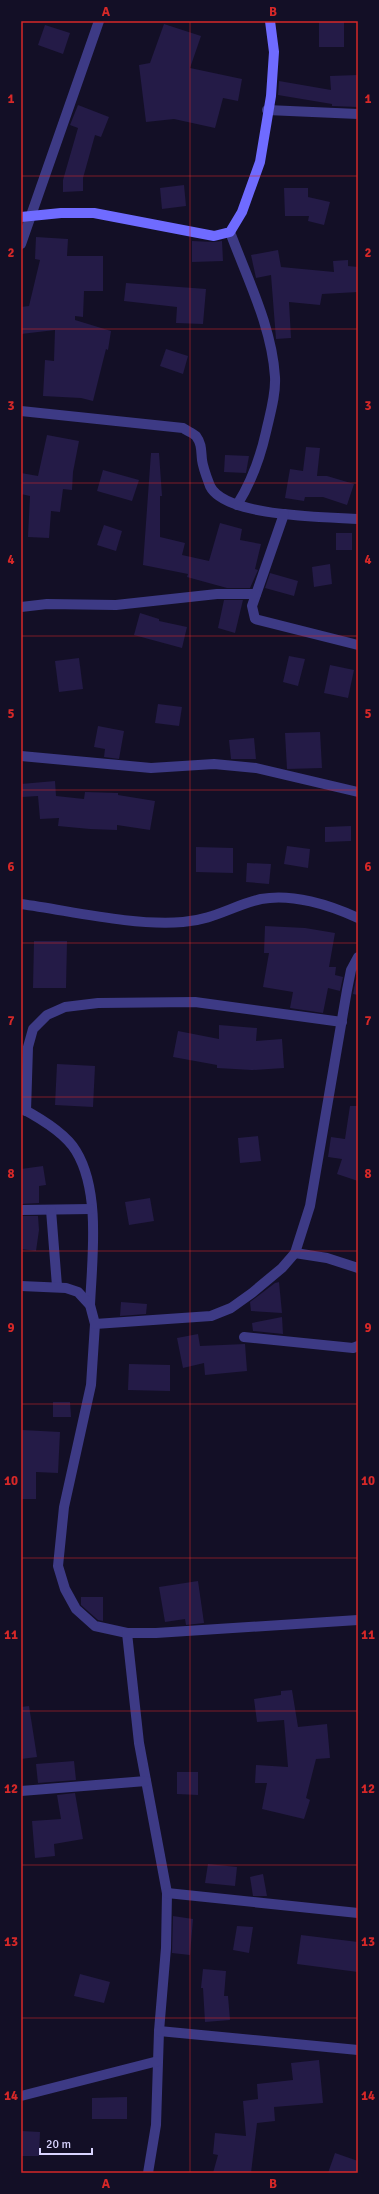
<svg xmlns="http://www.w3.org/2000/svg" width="379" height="2194" font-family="Signika,sans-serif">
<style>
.building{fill:#241b47}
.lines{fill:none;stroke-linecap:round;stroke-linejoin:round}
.street{stroke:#3d3a85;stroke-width:10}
.secondary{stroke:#6f6bff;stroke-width:10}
.grid{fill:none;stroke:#d62828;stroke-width:1;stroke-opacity:0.55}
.neatline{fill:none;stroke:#d62828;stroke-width:1.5}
.grid-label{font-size:13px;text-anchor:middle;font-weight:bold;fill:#d62828}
</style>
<rect width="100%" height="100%" fill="#130f26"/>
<!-- building -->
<g class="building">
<rect x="319" y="21" width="25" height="26"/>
<polygon points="164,24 201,36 190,68 242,79 238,101 223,98 215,128 174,119 146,122 139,65 150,63"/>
<polygon points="45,25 70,33 63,54 38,45"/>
<polygon points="358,75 358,107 332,106 332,104 278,95 279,81 331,90 330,76"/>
<polygon points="78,105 109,117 101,137 95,135 83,178 83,191 63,192 63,180 78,128 70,125"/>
<polygon points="184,185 186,206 162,209 160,188"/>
<polygon points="284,188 308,188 308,197 330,202 324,225 308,221 309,216 285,216"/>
<polygon points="36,237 68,239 67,256 103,256 103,291 84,291 83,317 75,316 75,320 111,331 108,350 106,349 93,401 81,398 43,396 45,360 54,361 55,330 21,334 21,307 29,306 40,260 35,259"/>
<polygon points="192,241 213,242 222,241 223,261 192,262"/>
<polygon points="278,250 281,267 334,272 333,261 348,260 348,266 358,267 358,292 322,294 320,305 289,302 291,338 276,339 271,275 256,278 251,255"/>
<polygon points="126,283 206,289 203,324 176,323 177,307 124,301"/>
<polygon points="166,349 188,356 183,374 160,366"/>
<polygon points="47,435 79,441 73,472 72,490 63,489 60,512 51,511 49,538 28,537 30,496 21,494 21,473 38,476"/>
<polygon points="306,447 320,448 317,476 327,476 354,484 347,505 323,497 305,497 304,501 285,498 290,469 303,471"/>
<polygon points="151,453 159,453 162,496 160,496 160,537 185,543 182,555 209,561 220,523 242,529 240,540 261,544 255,569 258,570 250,588 227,588 187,577 188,574 143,565"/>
<polygon points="225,455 249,456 246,473 224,472"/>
<polygon points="103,470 139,480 132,501 97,491"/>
<polygon points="104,525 122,531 116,551 97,545"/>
<rect x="336" y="533" width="16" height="17"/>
<polygon points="330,564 332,584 314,587 312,567"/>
<polygon points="270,573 298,581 294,596 265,588"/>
<polygon points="224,600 243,600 235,633 218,628"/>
<polygon points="140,613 159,619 159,621 187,627 182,648 134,635"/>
<polygon points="289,656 305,659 298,686 283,682"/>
<polygon points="79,658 83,689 59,692 55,661"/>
<polygon points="330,665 354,670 348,698 324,693"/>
<polygon points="158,704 182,707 179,726 155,723"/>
<polygon points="98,726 124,731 119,759 104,757 105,749 94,747"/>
<polygon points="320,732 322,768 287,769 285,733"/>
<polygon points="254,738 256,759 231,759 229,740"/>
<polygon points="55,781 56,796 84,799 85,792 118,793 118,795 155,801 150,830 117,825 117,830 90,829 58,826 59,818 40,819 38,796 22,797 21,784"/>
<polygon points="351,826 351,841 325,842 325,827"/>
<polygon points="287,846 310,849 308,868 284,864"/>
<polygon points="196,847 233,848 233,873 196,872"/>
<polygon points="247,863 271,864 269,884 246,882"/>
<polygon points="265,926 305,928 335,933 329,967 336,967 335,975 343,977 340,991 328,988 323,1013 290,1008 293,992 263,987 269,953 264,953"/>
<polygon points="34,941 67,941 66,988 33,988"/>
<polygon points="356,979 358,980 358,995 353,994"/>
<polygon points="219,1025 257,1028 256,1041 282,1039 284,1068 252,1070 217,1068 217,1065 173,1057 178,1031 219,1039"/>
<polygon points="57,1064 95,1066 93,1107 55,1105"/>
<polygon points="350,1106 358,1106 358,1181 337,1174 342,1159 328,1157 331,1137 345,1139"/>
<polygon points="258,1136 261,1161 240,1163 238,1138"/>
<polygon points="43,1166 46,1185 39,1186 39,1203 21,1204 21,1169"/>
<polygon points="150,1198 154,1221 129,1225 125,1202"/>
<polygon points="21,1216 38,1216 39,1230 36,1251 21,1249"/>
<polygon points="279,1282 282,1313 251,1311 250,1302 275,1283"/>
<polygon points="121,1302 147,1304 146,1314 120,1316"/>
<polygon points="282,1317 283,1334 253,1331 252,1323"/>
<polygon points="198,1334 200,1346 245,1344 247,1371 205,1375 204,1363 183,1368 177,1338"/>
<polygon points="129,1364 170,1365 170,1391 128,1390"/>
<polygon points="53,1402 70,1402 71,1417 53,1417"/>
<polygon points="22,1430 60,1432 58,1473 36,1472 36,1499 21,1499"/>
<polygon points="198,1581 204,1623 186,1625 185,1619 165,1622 159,1587"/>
<polygon points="81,1597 103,1597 103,1621 98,1620 81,1605"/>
<polygon points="292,1690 298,1727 327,1724 330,1758 316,1759 306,1798 310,1800 304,1819 262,1809 267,1783 255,1783 256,1765 288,1767 284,1720 257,1722 254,1699 281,1695 281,1691"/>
<polygon points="29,1706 37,1757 21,1759 21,1707"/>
<polygon points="74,1761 76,1780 38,1783 36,1764"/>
<polygon points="177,1772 198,1772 198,1795 177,1794"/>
<polygon points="75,1793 83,1839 54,1844 55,1856 35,1858 32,1821 61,1819 57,1795"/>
<polygon points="208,1864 237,1867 235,1886 205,1883"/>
<polygon points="263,1874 267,1896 253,1896 250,1877"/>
<polygon points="173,1916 193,1919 190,1955 172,1953"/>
<polygon points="237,1926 253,1927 249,1953 233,1950"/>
<polygon points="301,1935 358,1942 358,1972 297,1964"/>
<polygon points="203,1969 226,1971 224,1996 228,1996 230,2020 205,2022 203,1988 201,1988"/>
<polygon points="80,1974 110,1982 104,2003 74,1996"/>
<polygon points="319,2060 323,2103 274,2107 275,2121 257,2123 251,2173 213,2173 218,2155 213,2154 215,2133 246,2136 243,2101 258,2099 257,2084 293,2080 291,2063"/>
<polygon points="127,2097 127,2119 92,2119 92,2098"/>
<polygon points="21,2131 40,2132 39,2156 21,2156"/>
<polygon points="335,2153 358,2161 358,2173 328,2173"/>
</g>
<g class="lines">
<!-- street -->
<g class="street">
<polyline points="267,110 358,114"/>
<path d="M230,232c17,46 42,95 45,145 1,18 -5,37 -9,55 -6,27 -14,49 -29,73"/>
<polyline points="21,244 99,21"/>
<path d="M21,411l162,17c4,3 10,5 13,8 6,8 5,15 6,24 1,8 5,18 8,26 15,31 116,31 148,33"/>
<polyline points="284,514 252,606 255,619 358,645"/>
<polyline points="21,607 47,604 116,605 217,594 256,594"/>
<polyline points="21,756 151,768 214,764 256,768 358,792"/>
<path d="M21,904c51,7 111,22 162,18 30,-2 51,-17 78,-23 31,-6 69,6 97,19"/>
<path d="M21,1108c17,9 45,26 55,43 25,41 16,108 14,154"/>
<polyline points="26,1111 28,1047 33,1029 47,1015 65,1007 98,1003 195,1002 342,1022"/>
<polyline points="21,1210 91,1209"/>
<polyline points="51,1210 57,1286"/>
<polyline points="295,1253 327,1258 358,1268"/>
<polyline points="21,1286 66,1288 78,1292 90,1305 95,1324 91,1385 64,1507 58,1566 65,1589 76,1609 95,1626 127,1633 139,1743 167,1893 166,1948 159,2031 156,2125 148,2173"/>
<polyline points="95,1324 211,1316 231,1308 252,1293 282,1268 295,1253 310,1206 347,990 351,970 358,957"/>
<polyline points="244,1337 353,1348 358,1346"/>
<polyline points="127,1633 156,1633 358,1620"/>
<polyline points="21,1791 146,1781"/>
<polyline points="167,1893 358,1913"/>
<polyline points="159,2031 358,2050"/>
<polyline points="21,2096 158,2061"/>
</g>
<!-- secondary -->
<polyline class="secondary" points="21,217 61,213 94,213 214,236 230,232 242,212 260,162 271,96 274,52 270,21"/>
</g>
<!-- grid -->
<path class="grid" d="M190,21v2152M21,176h337M21,329h337M21,483h337M21,636h337M21,790h337M21,943h337M21,1097h337M21,1251h337M21,1404h337M21,1558h337M21,1711h337M21,1865h337M21,2018h337"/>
<!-- border -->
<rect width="379" height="2194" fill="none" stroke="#130f26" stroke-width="44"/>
<!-- scale -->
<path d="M40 2148v6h52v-6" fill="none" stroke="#d9d4ff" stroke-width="2"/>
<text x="46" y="2148" font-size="12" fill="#d9d4ff" stroke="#130f26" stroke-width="3" paint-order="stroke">20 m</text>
<rect x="22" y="22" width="335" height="2150" class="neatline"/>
<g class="grid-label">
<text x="106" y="16">A</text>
<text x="273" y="16">B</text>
<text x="11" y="103">1</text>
<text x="368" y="103">1</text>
<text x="11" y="257">2</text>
<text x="368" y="257">2</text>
<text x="11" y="410">3</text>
<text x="368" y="410">3</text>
<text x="11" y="564">4</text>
<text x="368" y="564">4</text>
<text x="11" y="718">5</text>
<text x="368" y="718">5</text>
<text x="11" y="871">6</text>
<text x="368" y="871">6</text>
<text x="11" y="1025">7</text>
<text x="368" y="1025">7</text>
<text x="11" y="1178">8</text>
<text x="368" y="1178">8</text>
<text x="11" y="1332">9</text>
<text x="368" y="1332">9</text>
<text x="11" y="1485">10</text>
<text x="368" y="1485">10</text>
<text x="11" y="1639">11</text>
<text x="368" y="1639">11</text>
<text x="11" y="1793">12</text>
<text x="368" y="1793">12</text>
<text x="11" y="1946">13</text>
<text x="368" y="1946">13</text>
<text x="11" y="2100">14</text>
<text x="368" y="2100">14</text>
<text x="106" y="2188">A</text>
<text x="273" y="2188">B</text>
</g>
</svg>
